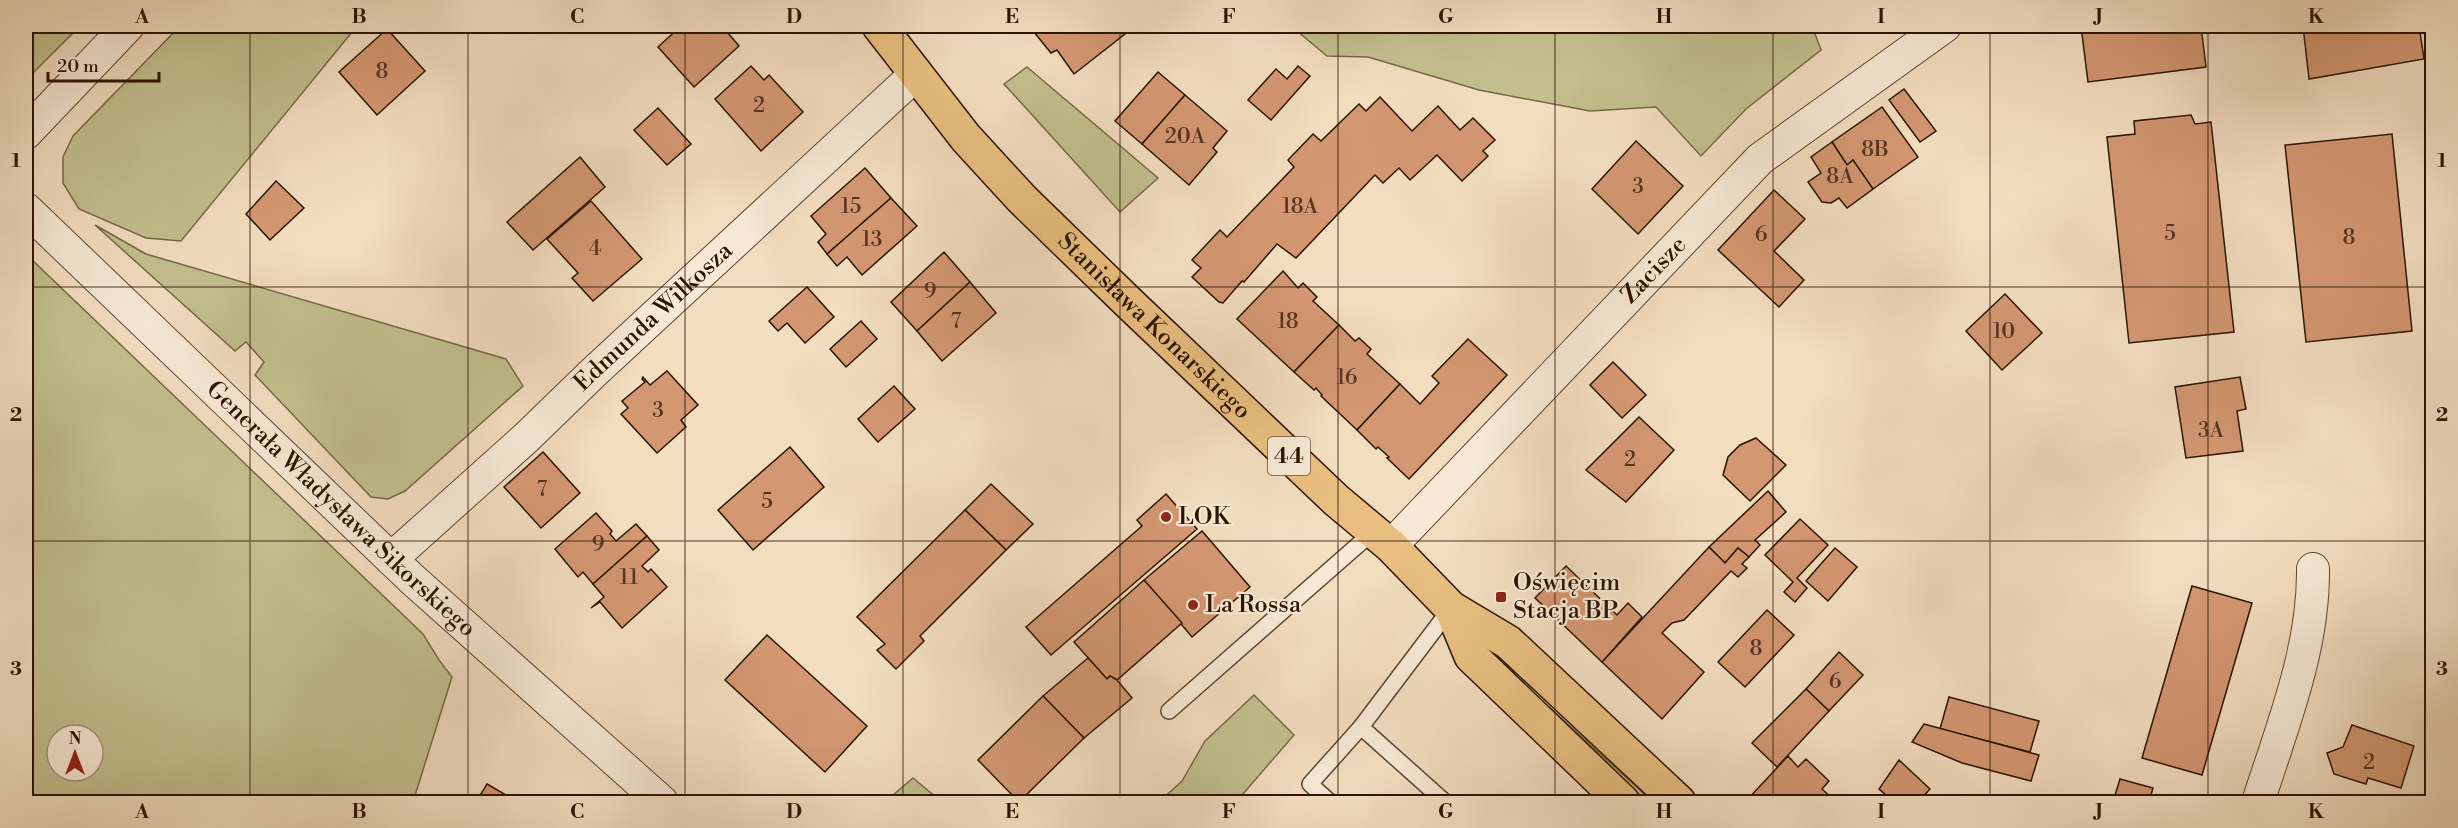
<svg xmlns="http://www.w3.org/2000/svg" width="2458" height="828" font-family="'Libre Bodoni',serif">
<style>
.green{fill:#c2bf8d;stroke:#766946;stroke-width:1.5;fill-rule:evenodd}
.building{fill:#d39771;stroke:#2b1300;stroke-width:1.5}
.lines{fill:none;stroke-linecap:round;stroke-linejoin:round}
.lane-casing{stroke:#5d4630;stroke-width:18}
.street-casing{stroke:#5d4630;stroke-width:34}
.primary-casing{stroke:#2b1300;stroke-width:36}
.lane{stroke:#f7e9d5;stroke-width:15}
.street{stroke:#f7e9d5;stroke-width:32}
.primary{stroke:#e9be80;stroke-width:33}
.grid{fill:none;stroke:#2b1300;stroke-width:1.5;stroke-opacity:0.55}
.poi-dot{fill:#8f2418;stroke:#f7e9d5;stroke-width:2}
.labels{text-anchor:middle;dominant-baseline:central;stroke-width:4.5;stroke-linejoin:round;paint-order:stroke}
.number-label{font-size:21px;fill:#55341c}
.shield{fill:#f7e9d5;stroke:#685340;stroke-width:1.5}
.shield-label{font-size:22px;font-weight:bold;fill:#2b1300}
.street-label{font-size:24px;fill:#2b1300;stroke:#f7e9d5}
.poi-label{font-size:24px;fill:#2b1300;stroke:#f7e9d5;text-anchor:start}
.neatline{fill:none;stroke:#2b1300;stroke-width:2}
.grid-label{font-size:20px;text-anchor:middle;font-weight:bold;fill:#2b1300}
</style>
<rect width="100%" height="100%" fill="#f2ddbf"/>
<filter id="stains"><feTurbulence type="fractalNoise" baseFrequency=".00333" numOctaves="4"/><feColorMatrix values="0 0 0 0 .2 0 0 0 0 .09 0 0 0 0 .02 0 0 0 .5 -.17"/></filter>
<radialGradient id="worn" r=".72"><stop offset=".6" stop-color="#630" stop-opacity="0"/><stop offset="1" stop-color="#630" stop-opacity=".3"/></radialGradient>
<!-- green -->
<g class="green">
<polygon points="26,26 80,26 26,80"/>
<polygon points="180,26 357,26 181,241 146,238 79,209 63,183 63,157 73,136"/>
<polygon points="1291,26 1812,26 1821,50 1746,109 1701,156 1656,107 1590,111 1479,90 1368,57 1327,56"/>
<polygon points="1027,67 1158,178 1120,212 1004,84"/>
<polygon points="95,225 146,254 506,359 523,386 405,491 388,499 371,497 255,375 264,362 246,342 235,351"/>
<path d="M26,258h4l393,376 16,26 13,17 -39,125h-387zM57,735h36v36h-36z"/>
<polygon points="1481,645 1653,802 1638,802"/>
<polygon points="1254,695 1294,735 1236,802 1159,802 1182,781 1205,741"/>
<polygon points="913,778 942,802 885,802"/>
</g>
<!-- building -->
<g class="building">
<polygon points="681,26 722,26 739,46 694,87 658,47"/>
<polygon points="1029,26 1127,26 1130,30 1074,74 1057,50 1051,53"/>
<polygon points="2081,26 2201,26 2206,67 2088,82"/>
<polygon points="2303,26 2419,26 2424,59 2309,79"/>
<polygon points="387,29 425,71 377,115 339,72"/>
<polygon points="751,66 764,80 769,75 803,112 761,151 715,99"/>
<polygon points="1298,66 1310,76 1271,120 1248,100 1276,69 1287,79"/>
<polygon points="1158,72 1185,95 1142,144 1115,121"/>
<polygon points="1904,89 1936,131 1920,142 1889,100"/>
<polygon points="1185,95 1227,131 1213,148 1217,152 1189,185 1142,144"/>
<polygon points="1380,97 1412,131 1438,106 1460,130 1473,118 1495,140 1483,151 1488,156 1462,181 1437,155 1410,180 1399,168 1383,183 1375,175 1296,258 1277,244 1244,282 1242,281 1223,303 1219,302 1192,277 1201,268 1192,260 1220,230 1227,237 1294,167 1288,160 1313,134 1321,141 1359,104 1366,111"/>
<polygon points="1882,107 1918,157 1873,189 1853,160 1847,165 1832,142"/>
<polygon points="658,108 691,144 667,165 634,130"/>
<polygon points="2191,115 2195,124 2211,122 2234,332 2129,343 2107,137 2135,134 2134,121"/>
<polygon points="2392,134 2412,331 2306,342 2285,145"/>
<polygon points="1636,141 1683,186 1638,234 1592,189"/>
<polygon points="1832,142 1847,165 1853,160 1873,189 1847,208 1839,198 1831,203 1822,202 1808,182 1821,173 1811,157"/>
<polygon points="580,157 605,187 533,250 507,222"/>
<polygon points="865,168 891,198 827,254 818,242 826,234 811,216"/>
<polygon points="276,181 304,208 270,240 246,214"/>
<polygon points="1774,190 1805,219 1774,251 1804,280 1779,307 1718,250"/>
<polygon points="891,198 917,226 862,275 847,257 837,266 827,254"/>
<polygon points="591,201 642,259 593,301 572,278 578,273 547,239"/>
<polygon points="944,252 970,282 917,331 891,302"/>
<polygon points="1283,271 1298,288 1303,283 1317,297 1313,301 1339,325 1294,372 1237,319"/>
<polygon points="970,282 996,313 942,361 917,331"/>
<polygon points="807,287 834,317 805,343 787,323 778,331 769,321"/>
<polygon points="2005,294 2042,333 2002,370 1966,331"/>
<polygon points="861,321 877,339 846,367 830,349"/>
<polygon points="1339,325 1355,341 1359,338 1371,349 1367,354 1400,384 1357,430 1321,396 1322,395 1316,388 1314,390 1294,372"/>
<polygon points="1468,339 1507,375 1409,479 1387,458 1389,457 1378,447 1376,449 1357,430 1400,384 1420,404 1439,383 1432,376"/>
<polygon points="1613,362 1646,395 1622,418 1590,385"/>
<polygon points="667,371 698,405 681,420 686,427 657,453 621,414 628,408 622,401 645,382 642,379 643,377 650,385"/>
<polygon points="2240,377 2246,409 2237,411 2243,451 2186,458 2175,387"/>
<polygon points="894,386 915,409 878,442 858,419"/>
<polygon points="1639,417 1674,450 1626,502 1586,470"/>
<polygon points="1756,438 1786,465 1750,501 1723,475 1728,457 1740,445"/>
<polygon points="790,447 824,487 753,550 718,510"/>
<polygon points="543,452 580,493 541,528 504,487"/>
<polygon points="991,484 1033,524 1006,550 965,510"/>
<polygon points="1768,491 1786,512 1755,540 1760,545 1749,557 1738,548 1725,563 1709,547"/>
<polygon points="1166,494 1197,529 1051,655 1026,627 1142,526 1137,520"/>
<polygon points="965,510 1006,550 920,636 924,641 896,669 877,650 885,644 857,617"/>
<polygon points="596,513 612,531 610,534 616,541 636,524 647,536 593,584 583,572 578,577 555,549"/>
<polygon points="1800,519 1828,545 1797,578 1807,588 1795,602 1784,592 1793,582 1765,555"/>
<polygon points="1202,531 1250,587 1192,637 1144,580"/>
<polygon points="647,536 659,550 642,566 648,572 651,569 667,587 622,628 600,602 591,608 604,597 593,584"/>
<polygon points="1709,547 1725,563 1738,548 1749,557 1742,564 1747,568 1738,577 1731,571 1684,620 1672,623 1662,633 1704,672 1662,719 1602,662"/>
<polygon points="1835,548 1857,567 1828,601 1806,581"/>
<polygon points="1566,566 1617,615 1628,603 1642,617 1602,662 1535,598"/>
<polygon points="1144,580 1182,623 1117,680 1110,676 1107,679 1074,642"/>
<polygon points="2192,586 2252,603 2202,775 2142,758"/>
<polygon points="1767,610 1794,635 1745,687 1718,662"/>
<polygon points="767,635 867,726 825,772 725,680"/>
<polygon points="1839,652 1863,675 1829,711 1806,689"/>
<polygon points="1088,658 1107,679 1110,676 1117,680 1132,698 1084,738 1043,696"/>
<polygon points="1806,689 1829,711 1777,767 1752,743"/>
<polygon points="1043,696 1084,738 1019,802 978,760"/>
<polygon points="1949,697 2039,721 2030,752 1940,729"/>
<polygon points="1924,724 2039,755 2031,781 1962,763 1912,742"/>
<polygon points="2352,725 2414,746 2401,788 2368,778 2366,784 2334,774 2327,753 2343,747"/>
<polygon points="1788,756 1798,767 1806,759 1829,781 1822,789 1836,802 1746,801"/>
<polygon points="1899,760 1930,789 1918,802 1894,802 1879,789"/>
<polygon points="2120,779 2153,788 2149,802 2113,802"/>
<polygon points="487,784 518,802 476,802"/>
</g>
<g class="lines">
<!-- lane casing -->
<g class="lane-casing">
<g id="lane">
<polyline points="1169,711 1374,531"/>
<polyline points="1361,727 1445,802"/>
<polyline points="1330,802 1310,784 1361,727 1451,608"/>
</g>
</g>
<!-- street casing -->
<g class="street-casing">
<g id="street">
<polyline points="26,133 128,26"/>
<path id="s1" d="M26,209l386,370 250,223"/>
<path id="s2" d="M1391,546l369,-387 185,-133"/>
<path id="s3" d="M391,559l136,-122 66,-64 323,-299"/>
<path d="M2258,802c24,-75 56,-153 55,-233"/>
</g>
</g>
<!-- primary casing -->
<g class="primary-casing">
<g id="primary">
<path id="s4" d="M879,26l87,112 56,61 106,103 208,198 55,46 60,62 57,34 171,160"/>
<polyline points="1451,608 1471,656 1623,802"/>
</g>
</g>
<!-- lane -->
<use href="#lane" class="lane"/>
<!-- street -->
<use href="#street" class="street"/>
<!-- primary -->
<use href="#primary" class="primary"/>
</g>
<!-- grid -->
<path class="grid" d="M250,26v776M468,26v776M685,26v776M903,26v776M1120,26v776M1338,26v776M1555,26v776M1773,26v776M1990,26v776M2208,26v776M26,287h2406M26,541h2406"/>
<!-- markers -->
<g class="poi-dot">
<circle cx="1166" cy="517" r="6"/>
<rect x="1495" y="591" width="12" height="12" rx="3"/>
<circle cx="1193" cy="605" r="6"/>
</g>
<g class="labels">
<!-- number labels -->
<g class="number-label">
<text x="382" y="72">8</text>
<text x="759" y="106">2</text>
<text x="1185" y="137">20A</text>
<text x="1875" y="150">8B</text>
<text x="1840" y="177">8A</text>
<text x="1638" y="187">3</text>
<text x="851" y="207">15</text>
<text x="1300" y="207">18A</text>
<text x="2170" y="234">5</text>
<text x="1761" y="235">6</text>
<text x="2349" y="238">8</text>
<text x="872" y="240">13</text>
<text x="595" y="249">4</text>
<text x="930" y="292">9</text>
<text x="956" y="322">7</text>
<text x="1288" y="322">18</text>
<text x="2004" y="332">10</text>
<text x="1347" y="378">16</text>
<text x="658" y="411">3</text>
<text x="2211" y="431">3A</text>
<text x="1630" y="460">2</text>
<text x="542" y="490">7</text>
<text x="767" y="502">5</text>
<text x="598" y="545">9</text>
<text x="629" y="578">11</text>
<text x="1756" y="649">8</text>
<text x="1835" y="682">6</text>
<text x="2369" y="763">2</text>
</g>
<!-- shield labels -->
<rect class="shield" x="1268" y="437" width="42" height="38" rx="4.5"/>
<g class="shield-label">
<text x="1289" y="456">44</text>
</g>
<!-- street labels -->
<g class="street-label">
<text stroke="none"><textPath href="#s2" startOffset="381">Zacisze</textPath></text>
<text stroke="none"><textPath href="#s3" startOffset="357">Edmunda Wilkosza</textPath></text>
<text stroke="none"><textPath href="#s4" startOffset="408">Stanisława Konarskiego</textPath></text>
<text stroke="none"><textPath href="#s1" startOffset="435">Generała Władysława Sikorskiego</textPath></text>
</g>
<!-- poi labels -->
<g class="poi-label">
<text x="1178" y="517">LOK</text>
<text x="1513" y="583">Oświęcim<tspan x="1513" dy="28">Stacja BP</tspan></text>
<text x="1205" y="605">La Rossa</text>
</g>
</g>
<!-- margin -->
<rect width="2458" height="828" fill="none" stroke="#f2ddbf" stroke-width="66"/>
<!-- north arrow -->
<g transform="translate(75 753)"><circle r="28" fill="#f7e9d5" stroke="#a59380" stroke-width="1.5"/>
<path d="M0-4.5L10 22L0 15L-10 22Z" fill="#8f2418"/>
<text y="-9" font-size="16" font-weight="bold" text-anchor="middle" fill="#2b1300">N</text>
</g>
<!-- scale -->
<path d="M48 72v9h111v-9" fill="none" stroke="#2b1300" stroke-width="3"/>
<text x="57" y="72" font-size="18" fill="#2b1300" stroke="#f7e9d5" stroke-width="4.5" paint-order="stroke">20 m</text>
<rect x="33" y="33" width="2392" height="762" class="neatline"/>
<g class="grid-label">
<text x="142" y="23">A</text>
<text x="359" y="23">B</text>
<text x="577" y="23">C</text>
<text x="794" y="23">D</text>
<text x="1012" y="23">E</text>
<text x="1229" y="23">F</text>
<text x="1446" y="23">G</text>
<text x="1664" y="23">H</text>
<text x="1881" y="23">I</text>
<text x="2099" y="23">J</text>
<text x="2316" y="23">K</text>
<text x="16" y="167">1</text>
<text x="2442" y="167">1</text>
<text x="16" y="421">2</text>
<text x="2442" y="421">2</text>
<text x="16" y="675">3</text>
<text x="2442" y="675">3</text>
<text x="142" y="818">A</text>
<text x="359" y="818">B</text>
<text x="577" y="818">C</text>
<text x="794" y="818">D</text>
<text x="1012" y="818">E</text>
<text x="1229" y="818">F</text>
<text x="1446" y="818">G</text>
<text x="1664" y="818">H</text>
<text x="1881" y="818">I</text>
<text x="2099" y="818">J</text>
<text x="2316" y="818">K</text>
</g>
<rect width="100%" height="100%" filter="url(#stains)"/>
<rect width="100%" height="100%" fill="url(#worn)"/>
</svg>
